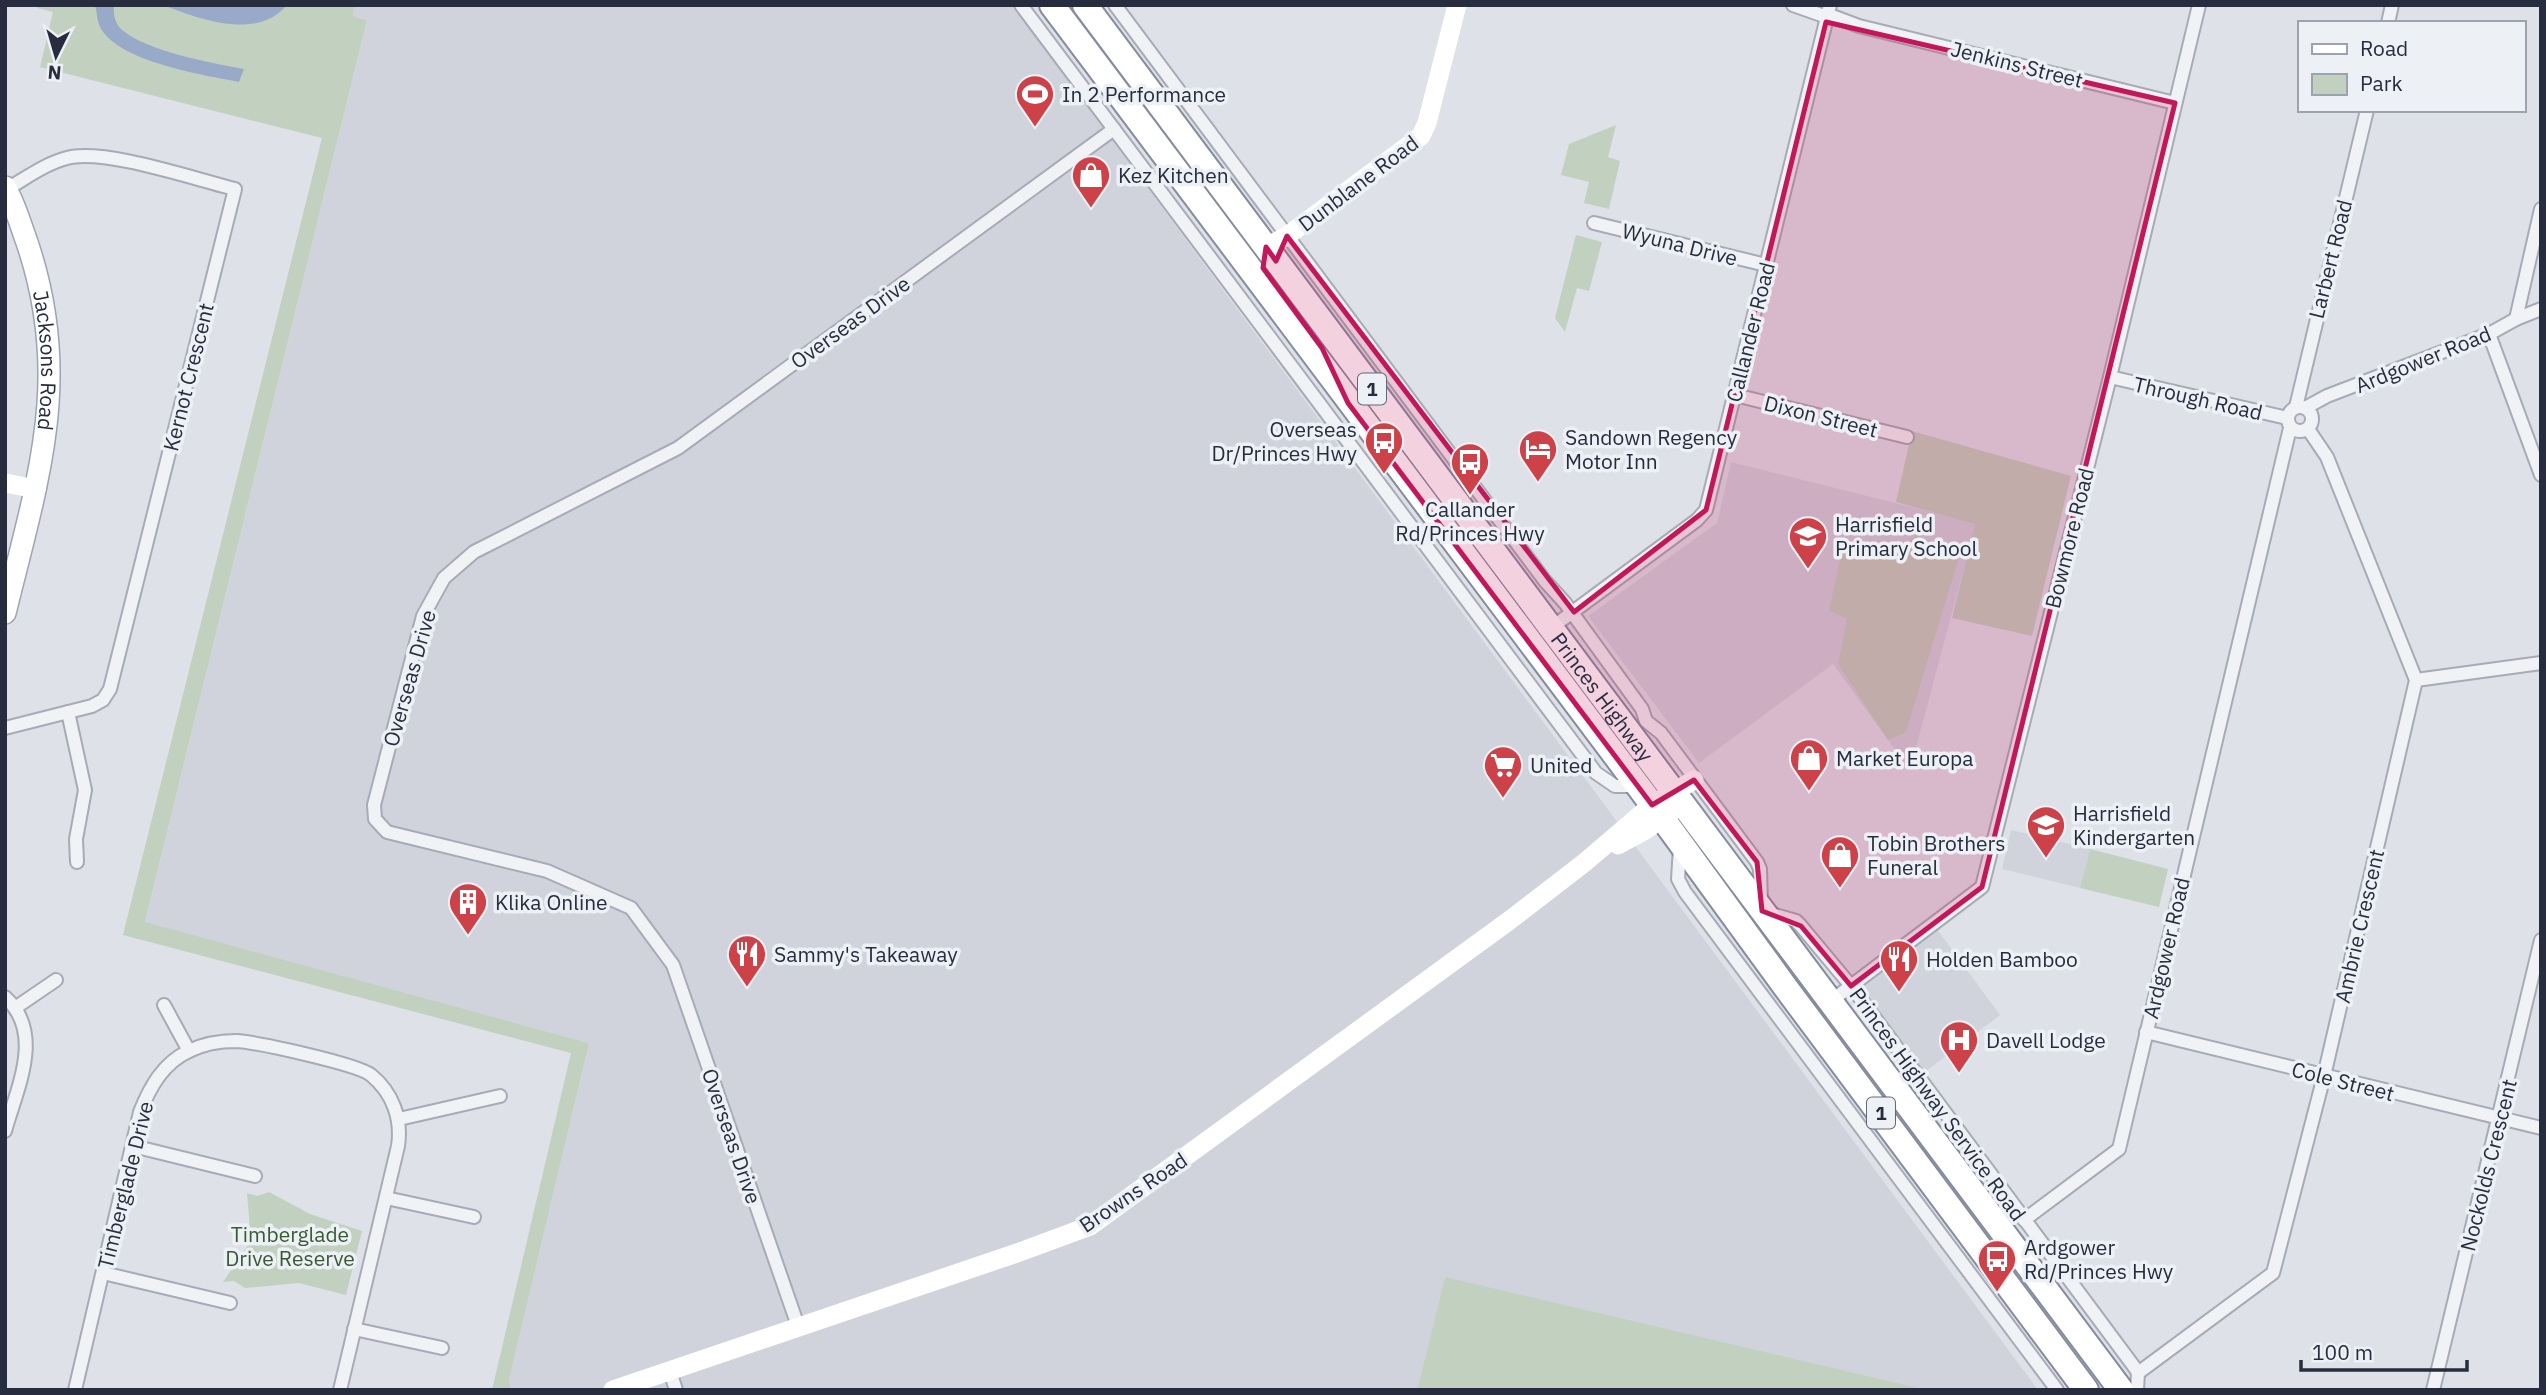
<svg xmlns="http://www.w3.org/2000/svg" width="2546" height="1395" font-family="'IBM Plex Sans',sans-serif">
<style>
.built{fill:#d0d3dc}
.green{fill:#c2d1bf}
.water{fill:#99aac8}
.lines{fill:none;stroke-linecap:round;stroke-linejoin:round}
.street-casing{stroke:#a7abb5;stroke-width:16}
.primary-casing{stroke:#9da4b3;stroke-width:24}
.highway-casing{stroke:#858c9e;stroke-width:28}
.street{stroke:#f1f2f6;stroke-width:12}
.secondary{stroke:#fff;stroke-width:19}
.primary{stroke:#fff;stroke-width:21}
.highway{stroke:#fff;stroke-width:24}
.marked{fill:#c2185b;fill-opacity:0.2;stroke:#c2185b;stroke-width:5;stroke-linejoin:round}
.labels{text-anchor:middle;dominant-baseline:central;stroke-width:7;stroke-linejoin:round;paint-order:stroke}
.shield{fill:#edf0f5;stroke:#626875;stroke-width:2}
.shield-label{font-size:19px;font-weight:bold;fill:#272d3e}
.street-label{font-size:21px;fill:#272d3e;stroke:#edf0f5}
.poi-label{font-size:21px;fill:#272d3e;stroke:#edf0f5;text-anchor:start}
.park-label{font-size:21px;fill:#375a35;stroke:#edf0f5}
</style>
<rect width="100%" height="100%" fill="#dee1e8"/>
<!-- built -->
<g class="built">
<polygon points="355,5 1012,5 2038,1390 1927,1390 1445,1278 1417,1390 511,1390 509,1380 589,1043 145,923 367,20 353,16"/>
<polygon points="1731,462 1976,523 1910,770 1833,664 1699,763 1588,616 1717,523"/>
<polygon points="2011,830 2090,849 2080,888 2002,869"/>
<polygon points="1936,928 2000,1015 1921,1075 1860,989 1861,985"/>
</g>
<!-- green -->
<g class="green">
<polygon points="38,5 355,5 353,16 367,20 145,922 589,1043 509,1380 511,1390 492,1390 571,1053 123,935 322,138 40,67 53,12 37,8"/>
<polygon points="1616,125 1608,157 1620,161 1609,209 1584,203 1589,182 1561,175 1569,144"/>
<polygon points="1576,235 1602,242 1589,291 1577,288 1565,332 1555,318"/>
<polygon points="1912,431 2071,476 2032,636 1952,618 1975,524 1896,502"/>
<polygon points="1916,535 1960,554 1906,732 1888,740 1838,664 1847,619 1829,611 1844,540 1897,551"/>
<polygon points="2090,849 2168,869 2159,907 2080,888"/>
<polygon points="269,1192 310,1214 362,1231 346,1295 299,1283 245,1288 234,1281 223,1282 251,1241 247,1193 257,1196"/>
<polygon points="1445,1277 1927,1390 1417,1390"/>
</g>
<!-- water -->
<g class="water">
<path d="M95,5h19c-1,9 1,19 8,25 25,21 89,33 122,39l-5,13c-35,-7 -121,-20 -139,-55 -3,-6 -3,-15 -5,-22z"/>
<path d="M163,5h124c-30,36 -88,14 -124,0z"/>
</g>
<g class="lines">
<!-- street casing -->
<g class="street-casing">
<g id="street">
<polyline points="1021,5 1596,773 1615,786 1637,786"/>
<polyline points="1115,5 1545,581 1565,603 1642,709 1646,721 1661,733 1757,862 1760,869 1761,902"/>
<polyline points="1793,5 1827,17"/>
<polyline points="1827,14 1859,26 2175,103"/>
<polyline points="2388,23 2392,5"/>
<path d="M5,190c20,-11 39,-26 62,-32 37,-10 127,21 168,31l-125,500 -7,11 -11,6 -87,22"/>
<polyline points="1594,223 1766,265"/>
<polyline points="2516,319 2541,209"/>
<polyline points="2489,334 2541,475"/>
<polyline points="2110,377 2287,418"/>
<polyline points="1735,395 1907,437"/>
<circle cx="2300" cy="419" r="12"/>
<polyline points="2296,407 2367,110"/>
<polyline points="2305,408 2327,396 2489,334 2516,319 2541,309"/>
<polyline points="1551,628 1697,520 1706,510 1830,5"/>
<polyline points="2416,680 2541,663"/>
<polyline points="68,712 85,790 76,839 77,862"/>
<polyline points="1680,847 1678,879 1685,892 2057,1390"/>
<polyline points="1768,913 1796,921 1801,926 1851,986 2135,1368 2138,1373 2137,1390"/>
<path d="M5,997c40,36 12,91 0,134"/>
<polyline points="1831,1001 1982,887 2110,377 2199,5"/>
<polyline points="164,1005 189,1051"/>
<polyline points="15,1008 56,980"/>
<polyline points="2146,1032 2541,1128"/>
<polyline points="399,1119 500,1096"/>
<polyline points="133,1146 255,1176"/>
<polyline points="386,1198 474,1217"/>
<polyline points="2024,1220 2119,1149 2290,428"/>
<polyline points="103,1273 230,1303"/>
<polyline points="798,1326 673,965 631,908 547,871 387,832 375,819 374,805 423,616 444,578 474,552 678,448 1114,129"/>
<polyline points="354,1329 442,1348"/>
<polyline points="670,1371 676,1390"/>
<polyline points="2138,1373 2273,1273 2324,1076 2416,680 2327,457 2308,429"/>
<path d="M75,1390l65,-278c10,-25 23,-49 49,-61 14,-7 31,-10 47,-10 20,1 121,23 135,34 22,18 31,44 27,71l-58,244"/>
<polyline points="2433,1390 2541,940"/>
</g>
</g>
<!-- primary casing -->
<g class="primary-casing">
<g id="primary">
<path id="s1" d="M5,187c8,14 13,29 18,44 52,141 16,244 -18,382"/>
</g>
</g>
<!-- highway casing -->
<g class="highway-casing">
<g id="highway">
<polyline points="1052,5 1663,819 1786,988 2086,1390"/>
<path id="s2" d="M1085,5l1036,1385"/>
</g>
</g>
<!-- street -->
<use href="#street" class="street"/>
<!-- secondary -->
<g class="secondary">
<polyline points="1266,247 1287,236 1421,136 1427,123 1457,5"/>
<polyline points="5,483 36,489"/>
<polyline points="1618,845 1644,831 1672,811"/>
<polyline points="613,1390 1014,1254 1090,1226 1510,920 1584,863 1652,805 1694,780"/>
</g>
<!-- primary -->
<use href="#primary" class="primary"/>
<!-- highway -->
<use href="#highway" class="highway"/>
</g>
<!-- marked area -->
<path class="marked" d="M1826,22l349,81 -193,784 -131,99 -50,-60 -39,-15 -5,-49 -63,-82 -42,25 -304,-402 -26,-55 -59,-80 3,-21 10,14 11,-25 287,376 132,-102z"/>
<!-- icons -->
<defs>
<g id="stadium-pin" transform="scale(2.0125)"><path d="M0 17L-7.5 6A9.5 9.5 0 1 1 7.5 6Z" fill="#cd4248" stroke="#edf0f5"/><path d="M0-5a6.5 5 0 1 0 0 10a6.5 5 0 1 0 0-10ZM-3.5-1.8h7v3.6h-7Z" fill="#fff"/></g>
<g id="shop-pin" transform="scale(2.0125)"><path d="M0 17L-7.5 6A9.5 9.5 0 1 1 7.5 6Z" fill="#cd4248" stroke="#edf0f5"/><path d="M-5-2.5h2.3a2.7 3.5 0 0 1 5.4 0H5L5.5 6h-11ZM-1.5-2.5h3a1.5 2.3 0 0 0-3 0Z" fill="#fff"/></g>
<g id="bus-pin" transform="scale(2.0125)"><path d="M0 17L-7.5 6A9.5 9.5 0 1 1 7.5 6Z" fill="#cd4248" stroke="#edf0f5"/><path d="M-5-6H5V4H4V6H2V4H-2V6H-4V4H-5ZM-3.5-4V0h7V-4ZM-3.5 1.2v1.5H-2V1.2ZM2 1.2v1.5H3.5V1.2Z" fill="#fff"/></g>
<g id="hotel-pin" transform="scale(2.0125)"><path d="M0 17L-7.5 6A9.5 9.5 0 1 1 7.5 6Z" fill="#cd4248" stroke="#edf0f5"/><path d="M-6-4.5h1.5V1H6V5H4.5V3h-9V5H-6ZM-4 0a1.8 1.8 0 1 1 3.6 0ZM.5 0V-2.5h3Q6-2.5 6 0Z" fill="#fff"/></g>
<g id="school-pin" transform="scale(2.0125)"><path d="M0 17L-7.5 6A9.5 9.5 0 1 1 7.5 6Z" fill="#cd4248" stroke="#edf0f5"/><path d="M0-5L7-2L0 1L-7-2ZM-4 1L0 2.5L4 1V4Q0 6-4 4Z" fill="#fff"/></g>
<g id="supermarket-pin" transform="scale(2.0125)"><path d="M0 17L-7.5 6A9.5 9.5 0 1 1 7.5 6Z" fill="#cd4248" stroke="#edf0f5"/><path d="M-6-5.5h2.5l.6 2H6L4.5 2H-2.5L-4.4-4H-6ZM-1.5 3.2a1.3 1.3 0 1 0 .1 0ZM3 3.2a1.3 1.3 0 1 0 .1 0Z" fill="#fff"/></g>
<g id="building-pin" transform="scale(2.0125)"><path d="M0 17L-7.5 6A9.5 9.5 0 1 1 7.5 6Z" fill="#cd4248" stroke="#edf0f5"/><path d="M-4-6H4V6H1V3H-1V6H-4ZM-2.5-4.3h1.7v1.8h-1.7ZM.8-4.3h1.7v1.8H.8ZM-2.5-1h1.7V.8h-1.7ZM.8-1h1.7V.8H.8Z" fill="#fff"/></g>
<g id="restaurant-pin" transform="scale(2.0125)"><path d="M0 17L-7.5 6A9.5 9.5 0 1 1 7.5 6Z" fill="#cd4248" stroke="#edf0f5"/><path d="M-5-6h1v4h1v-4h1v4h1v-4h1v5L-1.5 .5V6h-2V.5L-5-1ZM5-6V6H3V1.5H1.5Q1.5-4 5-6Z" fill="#fff"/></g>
<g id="hospital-pin" transform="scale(2.0125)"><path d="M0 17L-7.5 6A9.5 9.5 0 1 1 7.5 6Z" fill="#cd4248" stroke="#edf0f5"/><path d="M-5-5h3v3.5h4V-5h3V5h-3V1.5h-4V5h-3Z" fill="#fff"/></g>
</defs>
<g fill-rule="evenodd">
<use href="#stadium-pin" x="1035" y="94"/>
<use href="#shop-pin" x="1091" y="175"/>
<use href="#bus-pin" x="1384" y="441"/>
<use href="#hotel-pin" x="1538" y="449"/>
<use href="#bus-pin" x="1470" y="462"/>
<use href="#school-pin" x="1808" y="536"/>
<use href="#shop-pin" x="1809" y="758"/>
<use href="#supermarket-pin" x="1503" y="765"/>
<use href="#school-pin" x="2046" y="825"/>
<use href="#shop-pin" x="1840" y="855"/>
<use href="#building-pin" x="468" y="902"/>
<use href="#restaurant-pin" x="747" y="954"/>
<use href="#restaurant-pin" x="1899" y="959"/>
<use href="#hospital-pin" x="1959" y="1040"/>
<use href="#bus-pin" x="1997" y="1259"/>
</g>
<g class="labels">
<!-- shield labels -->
<g class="shield">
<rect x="1358" y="373.5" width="28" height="31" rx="5"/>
<rect x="1867" y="1097.5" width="28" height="31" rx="5"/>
</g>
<g class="shield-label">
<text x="1372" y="389">1</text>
<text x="1881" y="1113">1</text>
</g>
<!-- street labels -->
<g class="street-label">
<text transform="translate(2017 64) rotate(14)">Jenkins Street</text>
<text transform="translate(1358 183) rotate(-37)">Dunblane Road</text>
<text transform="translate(1680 244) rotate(14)">Wyuna Drive</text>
<text transform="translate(2330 259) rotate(-76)">Larbert Road</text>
<text transform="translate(850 322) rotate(-36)">Overseas Drive</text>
<text transform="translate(1750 332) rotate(-76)">Callander Road</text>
<text transform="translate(2423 359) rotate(-22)">Ardgower Road</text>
<text stroke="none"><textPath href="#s1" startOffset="180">Jacksons Road</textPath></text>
<text transform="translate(188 377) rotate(-76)">Kernot Crescent</text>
<text transform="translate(2198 398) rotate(13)">Through Road</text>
<text transform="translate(1821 416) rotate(14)">Dixon Street</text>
<text transform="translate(2069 538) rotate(-76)">Bowmore Road</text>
<text transform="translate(409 678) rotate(-74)">Overseas Drive</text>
<text stroke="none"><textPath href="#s2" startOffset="864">Princes Highway</textPath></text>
<text transform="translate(2359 926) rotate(-77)">Ambrie Crescent</text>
<text transform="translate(2166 948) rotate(-77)">Ardgower Road</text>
<text transform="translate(2343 1081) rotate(14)">Cole Street</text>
<text transform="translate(1938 1104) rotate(54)">Princes Highway Service Road</text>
<text transform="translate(732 1136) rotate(71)">Overseas Drive</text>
<text transform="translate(2488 1165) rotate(-76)">Nockolds Crescent</text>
<text transform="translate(125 1185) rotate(-76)">Timberglade Drive</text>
<text transform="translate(1133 1192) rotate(-34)">Browns Road</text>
</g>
<!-- poi labels -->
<g class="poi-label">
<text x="1062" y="94">In 2 Performance</text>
<text x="1118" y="175">Kez Kitchen</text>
<text x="1357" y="429" text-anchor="end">Overseas<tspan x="1357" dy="24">Dr/Princes Hwy</tspan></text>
<text x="1565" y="437">Sandown Regency<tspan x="1565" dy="24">Motor Inn</tspan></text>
<text x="1470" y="509" text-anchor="middle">Callander<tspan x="1470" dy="24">Rd/Princes Hwy</tspan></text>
<text x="1835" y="524">Harrisfield<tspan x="1835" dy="24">Primary School</tspan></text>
<text x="1836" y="758">Market Europa</text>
<text x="1530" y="765">United</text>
<text x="2073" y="813">Harrisfield<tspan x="2073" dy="24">Kindergarten</tspan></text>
<text x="1867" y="843">Tobin Brothers<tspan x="1867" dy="24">Funeral</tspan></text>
<text x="495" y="902">Klika Online</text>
<text x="774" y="954">Sammy's Takeaway</text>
<text x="1926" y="959">Holden Bamboo</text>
<text x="1986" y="1040">Davell Lodge</text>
<text x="2024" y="1247">Ardgower<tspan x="2024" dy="24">Rd/Princes Hwy</tspan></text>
</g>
<!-- park labels -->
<g class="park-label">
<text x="290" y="1234">Timberglade<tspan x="290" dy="24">Drive Reserve</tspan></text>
</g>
</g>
<!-- border -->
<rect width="2546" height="1395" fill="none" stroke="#272d3e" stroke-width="14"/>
<!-- legend -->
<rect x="2298" y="21" width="228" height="91" fill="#edf0f5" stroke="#9ea2ac" stroke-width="2"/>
<rect x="2312" y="44" width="35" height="10" fill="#ffffff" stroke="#9ea2ac" stroke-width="2"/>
<text x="2360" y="56" font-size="21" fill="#272d3e">Road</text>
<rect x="2312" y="74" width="35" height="21" fill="#c2d1bf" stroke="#9ea2ac" stroke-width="2"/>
<text x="2360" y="91" font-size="21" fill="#272d3e">Park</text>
<!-- north arrow -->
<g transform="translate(56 56) rotate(185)" stroke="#edf0f5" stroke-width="5" paint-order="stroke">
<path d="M0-5L12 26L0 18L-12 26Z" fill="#272d3e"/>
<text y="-10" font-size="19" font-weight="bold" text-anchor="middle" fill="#272d3e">N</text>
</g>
<!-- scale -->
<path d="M2301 1360v10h166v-10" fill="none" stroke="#272d3e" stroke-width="3.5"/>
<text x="2312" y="1360" font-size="21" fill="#272d3e" stroke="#edf0f5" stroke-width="5" paint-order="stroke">100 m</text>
</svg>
